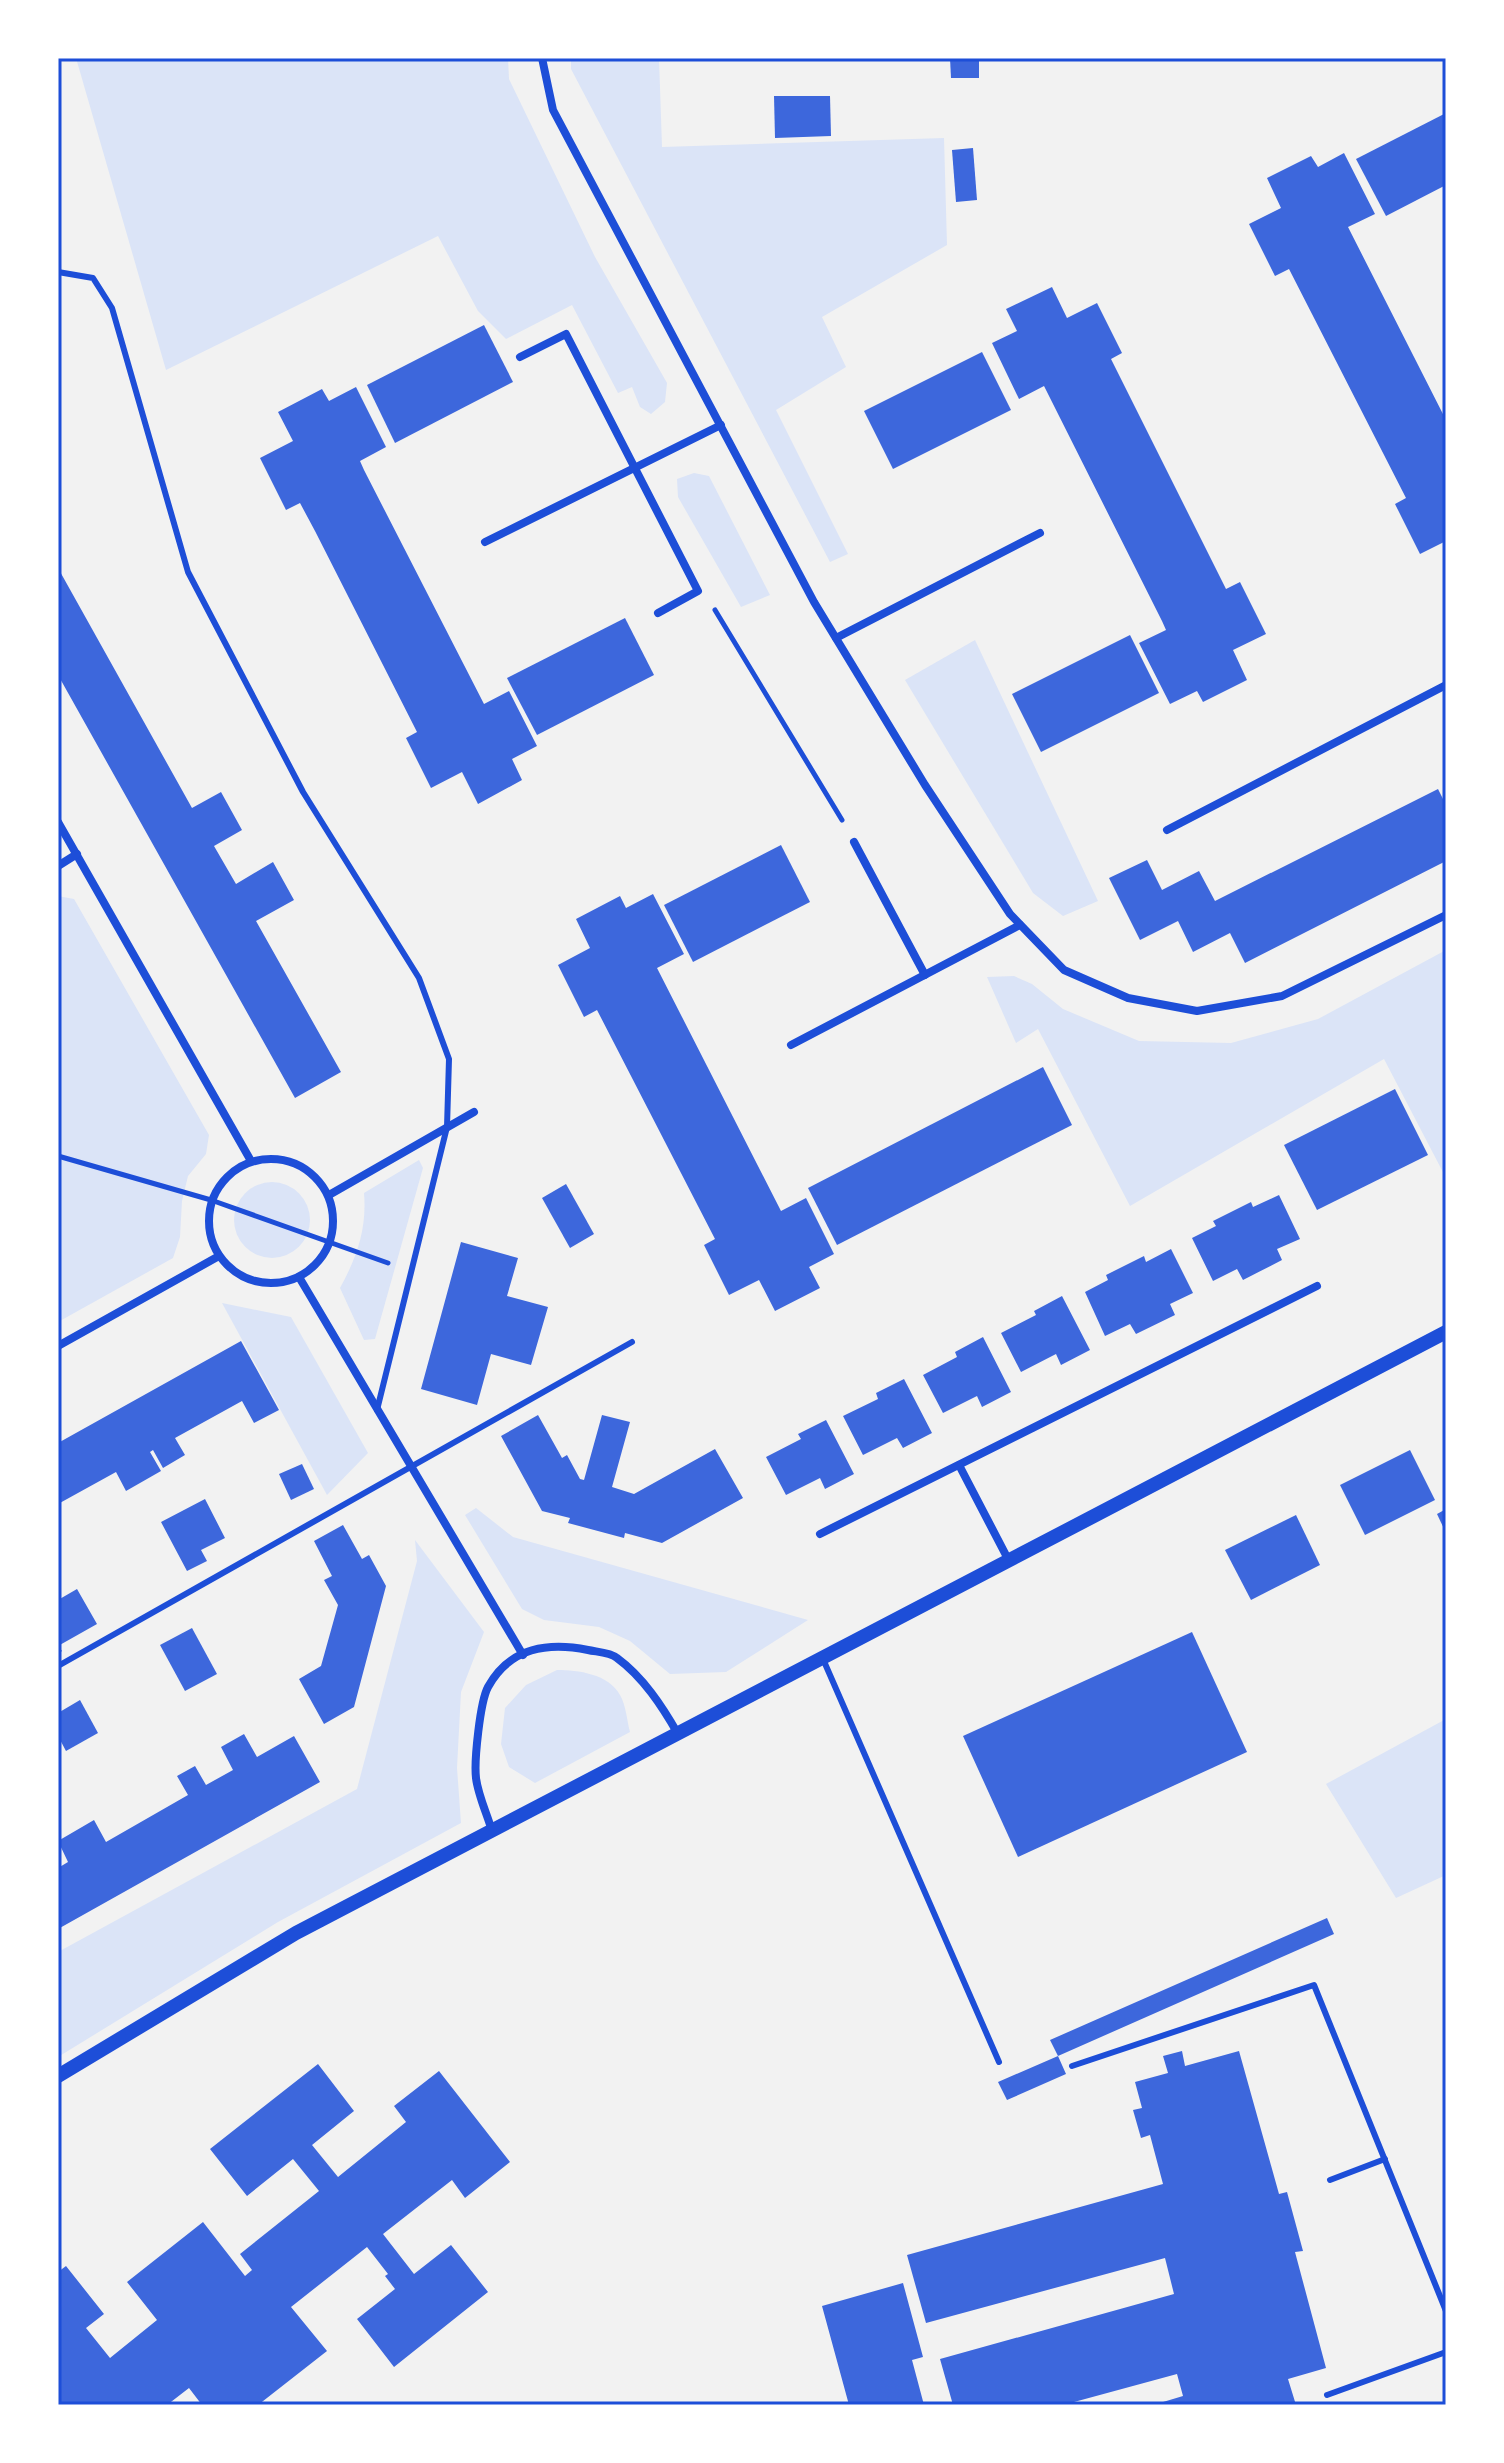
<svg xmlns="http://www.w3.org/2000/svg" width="1504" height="2463" font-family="'DM Sans',sans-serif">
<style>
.green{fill:#dbe4f7}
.building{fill:#3d67dc}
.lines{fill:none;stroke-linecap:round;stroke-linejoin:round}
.path{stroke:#1d4ed8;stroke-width:5}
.service{stroke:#1d4ed8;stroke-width:6}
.minor{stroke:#1d4ed8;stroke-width:8}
.tertiary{stroke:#1d4ed8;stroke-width:14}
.neatline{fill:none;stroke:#1d4ed8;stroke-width:3}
</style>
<rect width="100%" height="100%" fill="#f2f2f2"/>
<!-- green -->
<g class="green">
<polygon points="76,58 508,58 509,79 595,257 667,383 665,402 651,414 640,407 632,387 618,393 572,305 506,339 478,311 438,236 166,370"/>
<polygon points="571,58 659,58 662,147 944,138 947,245 822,317 846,367 776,410 848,554 830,562 571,69"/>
<polygon points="694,473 709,476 770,595 741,607 678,497 677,479"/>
<polygon points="975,640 1098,901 1063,916 1033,893 905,680"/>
<polygon points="58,896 74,899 209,1135 206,1154 188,1176 182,1201 180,1237 173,1258 58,1322"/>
<polygon points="1446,950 1446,1178 1384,1059 1130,1206 1038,1029 1016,1043 987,977 1014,976 1032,984 1063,1009 1139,1041 1231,1043 1318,1019"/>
<path d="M419,1160l4,8 -48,171 -11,1 -24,-52c17,-31 27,-59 24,-95z"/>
<circle cx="272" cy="1220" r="38"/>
<polygon points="222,1303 291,1317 368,1453 327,1495"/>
<polygon points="476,1508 513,1537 808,1620 726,1672 670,1674 630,1641 599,1627 544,1620 522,1609 465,1515"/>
<polygon points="415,1540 484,1632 461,1692 457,1768 461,1823 278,1922 58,2057 58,1952 357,1789 417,1561"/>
<path d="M557,1670c21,0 52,4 63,25 6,10 7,26 10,37l-95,51 -26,-16 -8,-23 4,-36 21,-23z"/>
<polygon points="1446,1719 1446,1875 1396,1898 1326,1784"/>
</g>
<!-- building -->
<g class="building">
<polygon points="950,58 979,58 979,78 951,78"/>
<polygon points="774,96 830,96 831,136 775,138"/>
<polygon points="1446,113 1446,185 1386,216 1356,159"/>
<polygon points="973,148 977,200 956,202 952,150"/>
<polygon points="1344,153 1375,214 1348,227 1446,420 1446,541 1420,554 1395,504 1406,498 1289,269 1275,276 1249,224 1281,208 1267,178 1311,156 1318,167"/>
<polygon points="1052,287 1067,318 1097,303 1122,353 1111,359 1226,589 1240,582 1266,634 1233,650 1247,680 1203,702 1197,691 1170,704 1139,643 1166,630 1162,621 1044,386 1019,399 992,343 1017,331 1006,309"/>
<polygon points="484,325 513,382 395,443 367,385"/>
<polygon points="982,352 1011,410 893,469 864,411"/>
<polygon points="356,387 386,447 360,461 364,470 484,704 509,691 537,746 512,759 522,780 478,804 462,772 431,788 406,738 417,732 315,531 300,503 286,510 260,458 293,441 278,412 322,389 329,401"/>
<polygon points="58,568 192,808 221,792 242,830 214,846 236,884 273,862 294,900 256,921 341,1072 295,1098 58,675"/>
<polygon points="625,618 654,675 537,735 507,678"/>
<polygon points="1130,635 1159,693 1041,752 1012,694"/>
<polygon points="1438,789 1446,805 1446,861 1245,963 1230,933 1193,952 1178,921 1140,940 1109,878 1147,860 1162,890 1199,871 1215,901"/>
<polygon points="781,845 810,902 693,962 664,905"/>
<polygon points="653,894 684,954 657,968 781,1211 806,1198 834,1254 809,1267 820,1288 775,1311 759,1280 729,1295 704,1245 715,1239 597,1010 584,1017 558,965 590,948 576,919 620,896 626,908"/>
<polygon points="1043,1067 1072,1125 837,1245 808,1188"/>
<polygon points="1395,1089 1428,1155 1317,1210 1284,1145"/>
<polygon points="566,1184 594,1234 570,1248 542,1198"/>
<polygon points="1279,1195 1300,1239 1277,1249 1282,1260 1243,1280 1237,1269 1213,1281 1192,1238 1216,1226 1213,1221 1251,1202 1253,1207"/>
<polygon points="461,1242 518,1258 507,1296 548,1307 531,1365 491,1354 477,1405 421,1389"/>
<polygon points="1171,1249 1193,1293 1170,1304 1175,1315 1136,1334 1130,1324 1105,1336 1085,1292 1108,1280 1106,1275 1144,1256 1146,1262"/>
<polygon points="1062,1296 1090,1350 1061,1365 1056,1354 1021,1372 1001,1333 1036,1315 1034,1311"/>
<polygon points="983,1337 1011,1392 982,1407 977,1396 943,1413 923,1375 957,1357 955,1352"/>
<polygon points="241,1341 279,1410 254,1423 242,1401 175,1438 185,1455 163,1468 153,1450 150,1452 161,1471 126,1491 116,1472 58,1504 58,1443"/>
<polygon points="904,1379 932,1433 903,1448 897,1438 863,1455 843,1416 878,1399 876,1393"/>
<polygon points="538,1415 562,1458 567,1455 580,1479 584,1480 602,1415 630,1422 612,1487 634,1494 715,1449 743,1498 662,1543 625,1533 624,1538 568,1523 570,1518 542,1511 501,1436"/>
<polygon points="826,1420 854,1474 825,1489 820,1478 786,1495 766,1457 801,1439 798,1434"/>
<polygon points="1410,1450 1435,1500 1365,1535 1340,1485"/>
<polygon points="302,1464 314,1489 291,1500 279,1474"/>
<polygon points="205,1499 225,1538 201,1550 207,1561 187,1571 161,1522"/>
<polygon points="1446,1509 1446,1533 1437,1514"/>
<polygon points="1296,1515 1320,1565 1251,1600 1225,1550"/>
<polygon points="343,1525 362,1559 369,1555 386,1586 354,1707 324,1724 299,1679 321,1666 338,1605 324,1580 332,1576 314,1541"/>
<polygon points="77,1589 97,1624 58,1646 62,1651 58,1654 58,1600"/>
<polygon points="192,1628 217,1674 185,1691 160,1645"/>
<polygon points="1192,1632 1247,1752 1018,1857 963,1736"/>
<polygon points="80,1700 98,1733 66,1751 58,1736 58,1713"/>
<polygon points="244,1734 257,1757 294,1736 320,1782 58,1929 58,1868 68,1862 58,1841 94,1820 106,1842 188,1795 177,1776 195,1766 206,1785 233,1770 221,1747"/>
<polygon points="1327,1918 1334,1934 1058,2056 1066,2074 1007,2100 998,2082 1058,2056 1050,2040"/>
<polygon points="1182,2051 1185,2066 1239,2051 1279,2194 1287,2192 1303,2251 1295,2252 1326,2368 1288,2379 1296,2405 1153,2405 1183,2396 1177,2374 1063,2405 953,2405 940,2359 1174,2294 1165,2258 926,2323 907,2255 1163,2184 1150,2135 1141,2138 1133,2110 1142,2108 1135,2082 1168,2073 1163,2056"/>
<polygon points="318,2064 354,2111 312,2145 338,2177 406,2122 394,2106 439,2071 510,2162 465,2198 452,2180 383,2234 414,2274 451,2245 488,2292 394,2367 357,2319 395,2289 385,2276 388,2274 367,2247 291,2307 327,2351 258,2405 202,2405 189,2388 167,2405 58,2405 58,2272 66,2266 104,2314 86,2328 110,2358 157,2320 127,2282 203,2222 245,2276 252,2270 240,2254 319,2191 293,2159 247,2196 210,2149"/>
<polygon points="903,2283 923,2357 912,2360 924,2405 849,2405 822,2306"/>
</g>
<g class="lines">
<!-- path -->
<g class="path">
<polyline points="715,610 842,820"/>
<polyline points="58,1156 211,1200 388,1263"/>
</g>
<!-- service -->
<g class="service">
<polyline points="58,272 93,278 112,308 188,572 303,792 419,978 449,1059 447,1127 377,1410"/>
<polyline points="823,1659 999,2062"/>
<polyline points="58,1666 632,1342"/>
<polyline points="1072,2066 1314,1985 1446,2311"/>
<polyline points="1330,2180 1385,2159"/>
<polyline points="1327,2395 1446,2352"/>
</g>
<!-- minor -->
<g class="minor">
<polyline points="542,58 553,110 814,602 925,785 1010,914 1064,970 1128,998 1197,1011 1282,996 1446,915"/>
<polyline points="520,357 566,334 698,591 658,613"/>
<polyline points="485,542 721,425"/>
<polyline points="836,638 1040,533"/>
<polyline points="58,822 251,1161"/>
<polyline points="1167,830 1446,685"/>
<polyline points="854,842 925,975"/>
<polyline points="58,866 77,854"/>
<polyline points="791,1045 1020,925"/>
<circle cx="271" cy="1221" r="62"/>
<polyline points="329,1195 474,1112"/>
<polyline points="299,1277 523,1655"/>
<polyline points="58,1346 219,1256"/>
<polyline points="959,1465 1009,1561"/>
<polyline points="820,1534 1317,1286"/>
<path d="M492,1831c-5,-17 -14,-36 -16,-53 -2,-17 4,-76 12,-91 22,-40 60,-45 100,-37 9,2 22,2 29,8 26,19 45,48 61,76"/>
</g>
<!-- tertiary -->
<polyline class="tertiary" points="58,2076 296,1933 1446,1332"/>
</g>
<!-- border -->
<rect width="1504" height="2463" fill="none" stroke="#ffffff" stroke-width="120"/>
<rect x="60" y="60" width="1384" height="2343" class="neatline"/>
</svg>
